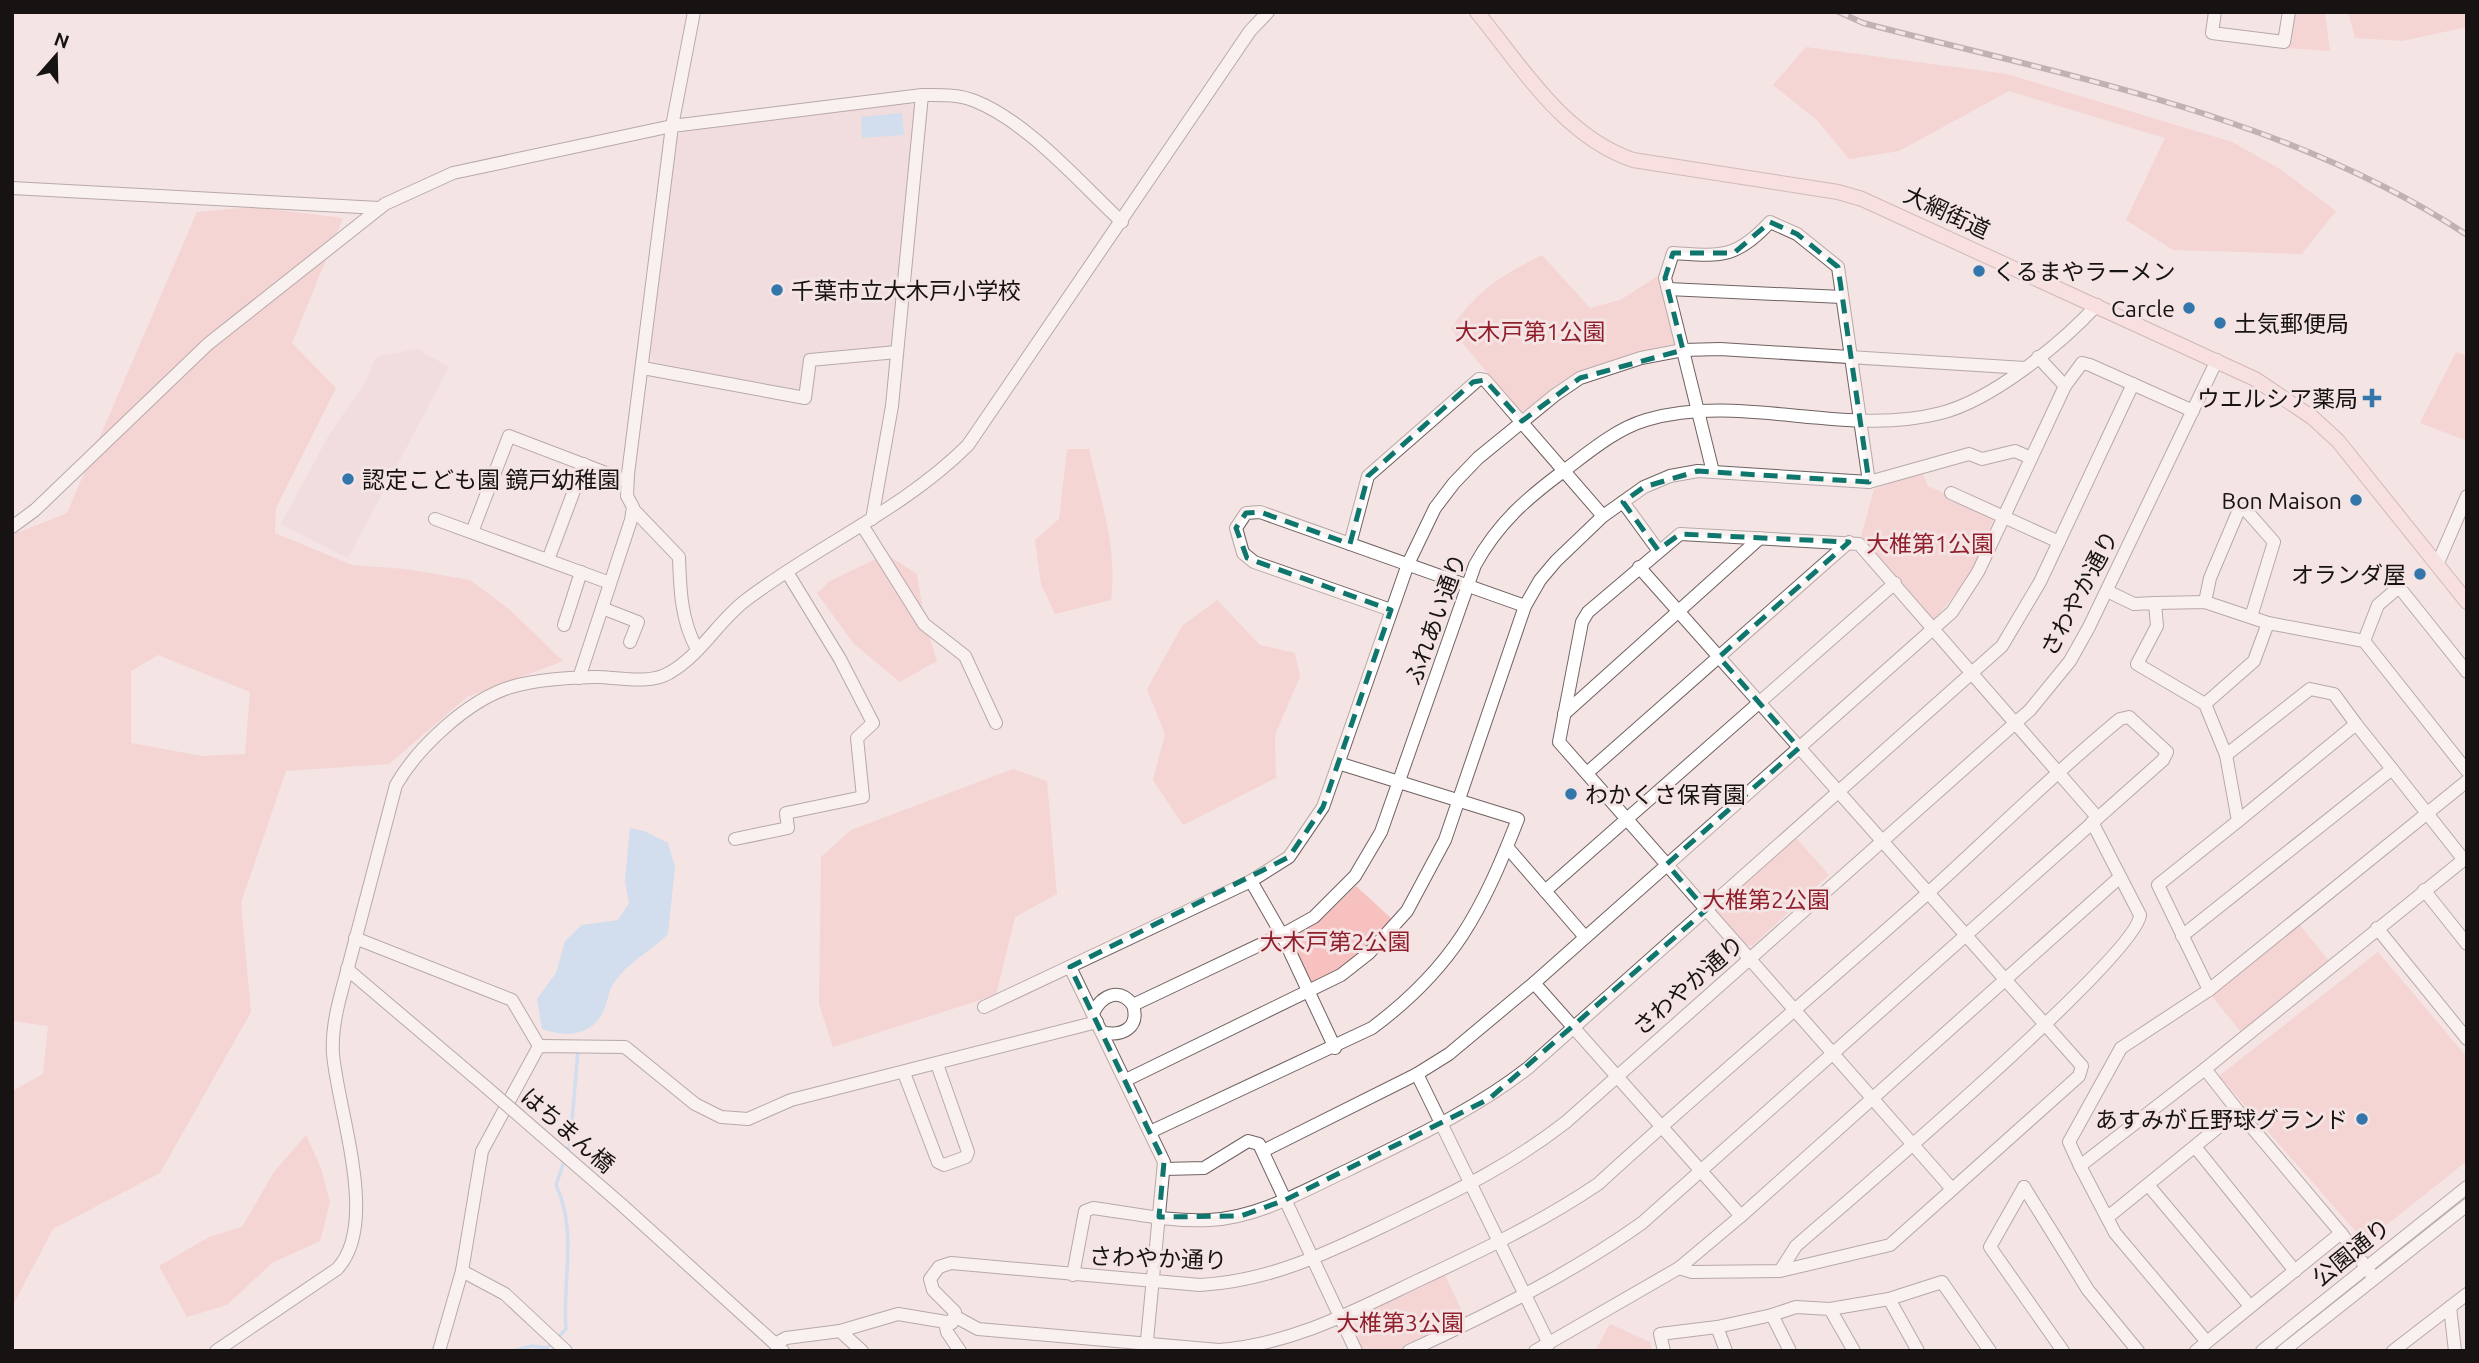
<svg xmlns="http://www.w3.org/2000/svg" width="2479" height="1363" font-family="Ubuntu,'Noto Sans JP',sans-serif">
<style>
.built{fill:#edd5d4}
.green{fill:#f7c1c0;fill-rule:evenodd}
.water{fill:#a9d5fb}
.lines{fill:none;stroke-linecap:round;stroke-linejoin:round}
.stream{stroke:#a9d5fb;stroke-width:3.5}
.minor-casing{stroke:#706262;stroke-width:14}
.major-casing{stroke:#aa8585;stroke-width:16}
.minor{stroke:#fff;stroke-width:12}
.major{stroke:#fbdbda;stroke-width:14}
.rail-casing{stroke:#817676;stroke-width:6}
.rail{stroke:#f4e4e4;stroke-width:3.5;stroke-dasharray:10;stroke-linecap:butt}
.minor-bridge-casing{stroke:#706262;stroke-width:14;stroke-linecap:butt}
.minor-bridge{stroke:#fff;stroke-width:12}
.marked{fill:none;stroke:#0f766e;stroke-width:5;stroke-dasharray:14 9;stroke-linejoin:round}
.poi-dot{fill:#3376ac;stroke:#f4e4e4;stroke-width:2.5}
.labels{text-anchor:middle;dominant-baseline:central;stroke-width:6;stroke-linejoin:round;paint-order:stroke}
.street-label{font-size:23px;fill:#181313;stroke:#f4e4e4}
.poi-label{font-size:23px;fill:#181313;stroke:#f4e4e4;text-anchor:start}
.park-label{font-size:23px;fill:#901f2c;stroke:#f4e4e4}
</style>
<rect width="100%" height="100%" fill="#f4e4e4"/>
<!-- built -->
<g class="built">
<polygon points="909,102 915,107 894,340 888,349 805,354 802,387 794,391 655,362 650,355 661,240 676,138 681,132"/>
<polygon points="417,349 449,367 348,558 281,524 330,433 364,385 374,361 380,356"/>
</g>
<!-- green -->
<g class="green">
<polygon points="2292,12 2325,12 2330,51 2287,48"/>
<polygon points="2348,12 2467,12 2467,27 2402,41 2355,38"/>
<polygon points="1806,47 2007,74 2232,142 2280,169 2336,211 2302,254 2173,250 2126,220 2165,138 2009,91 1899,151 1849,159 1818,121 1773,85"/>
<path d="M252,207l91,11 -51,125 44,45 -60,120 -1,25 77,32 53,4 65,11 39,29 54,52 -96,36 -78,67 -103,7 -45,132 10,109 -91,161 -107,56 -41,78v-216l31,-17 5,-48 -36,-5v-486l55,-22 130,-301zM158,655l92,37 -5,62 -43,2 -71,-13v-72z"/>
<path d="M1542,255l48,53 30,-8 38,-24 16,67 -3,5c-63,11 -96,27 -148,64l-4,-1 -68,-82c26,-39 50,-53 91,-74z"/>
<polygon points="2456,352 2467,356 2467,441 2420,423"/>
<path d="M1067,449h22c11,50 29,99 22,151l-56,14 -14,-30 -6,-44 24,-21z"/>
<polygon points="1922,472 1928,486 1995,516 1974,570 1935,619 1931,618 1860,541 1874,489"/>
<polygon points="886,554 917,574 925,623 937,661 900,682 854,644 817,593 830,581"/>
<polygon points="1217,600 1260,645 1295,653 1300,676 1275,735 1276,778 1183,825 1153,780 1165,734 1147,689 1182,626"/>
<polygon points="1013,769 1047,781 1057,894 1015,917 996,995 833,1047 819,1004 821,857 851,830"/>
<polygon points="1796,838 1829,875 1752,946 1743,944 1717,914 1716,909"/>
<path d="M1356,886l37,34c-23,26 -49,48 -81,64l-5,-2 -18,-45 37,-22z"/>
<polygon points="2298,923 2329,961 2241,1032 2210,994"/>
<polygon points="2378,952 2467,1057 2467,1161 2365,1242 2219,1076"/>
<polygon points="306,1135 321,1168 330,1202 320,1241 272,1263 227,1305 187,1317 159,1266 209,1237 242,1227 274,1172"/>
<polygon points="1444,1273 1466,1320 1400,1351 1359,1351 1346,1324 1348,1317"/>
<polygon points="1610,1324 1650,1342 1652,1351 1595,1351"/>
</g>
<!-- water -->
<g class="water">
<polygon points="902,113 904,135 862,138 861,117"/>
<path d="M630,828l14,3 24,12 7,24 -7,67c-18,18 -43,30 -56,52 -4,8 -5,18 -9,26 -12,25 -39,25 -61,17l-5,-30 19,-26 9,-32 17,-16 36,-5 11,-17 -4,-22z"/>
</g>
<g class="lines">
<!-- stream -->
<path class="stream" d="M513,1351l19,-5 15,2 19,-19c-4,-50 12,-97 -10,-144l14,-41 8,-93"/>
<!-- minor casing -->
<g class="minor-casing">
<g id="minor">
<polyline points="2215,12 2212,33 2284,42 2289,12"/>
<polyline points="12,188 379,208"/>
<polyline points="1668,289 1842,297"/>
<polyline points="643,368 805,398 810,360 897,352"/>
<polyline points="2065,386 2082,363 2090,365 2193,411"/>
<path d="M1713,472l-48,-194 8,-25c48,3 63,6 97,-31l27,12 41,33 31,215"/>
<polyline points="1951,493 2059,542"/>
<polyline points="1623,502 1658,550"/>
<path d="M633,509l46,48c1,32 2,64 18,92"/>
<polyline points="435,519 610,583"/>
<polyline points="872,519 892,406 922,95"/>
<polyline points="862,525 924,624 965,656 996,723"/>
<path d="M12,527l23,-17 173,-166 177,-140 68,-31 219,-47 250,-31c18,0 36,-1 53,6 53,21 105,82 147,121"/>
<polyline points="472,532 509,436 627,481"/>
<polyline points="1350,544 1368,476 1479,379 1485,380 1603,516"/>
<polyline points="548,560 584,464"/>
<polyline points="2437,565 2467,496"/>
<polyline points="1639,567 2082,1066 2079,1076 1890,1245 1780,1271 1692,1272 1679,1268"/>
<polyline points="2107,591 2134,604 2155,603 2157,626 2137,664 2205,704 2226,755 2238,821 2158,885 2209,990"/>
<polyline points="2205,602 2210,578 2238,512 2245,509 2274,542 2251,617"/>
<polyline points="2155,603 2205,602 2268,623 2364,641 2467,771"/>
<polyline points="602,608 638,622 630,642"/>
<polyline points="1391,610 1254,562 1243,553 1236,528 1246,513 1260,512 1525,606"/>
<polyline points="564,625 581,572"/>
<polyline points="2364,641 2378,605 2399,587 2467,672"/>
<polyline points="579,678 631,520 633,507 627,496 628,474 672,126 694,12"/>
<polyline points="2205,704 2254,661 2268,623"/>
<polyline points="1564,714 1760,538"/>
<polyline points="2226,755 2310,689 2334,694 2356,724"/>
<polyline points="2392,769 2464,860"/>
<polyline points="1587,773 1849,542"/>
<polyline points="735,839 788,828 786,813 863,797 857,738 873,723 840,659 787,572"/>
<polyline points="1507,847 1585,937"/>
<polyline points="1251,881 1282,935 1335,1048"/>
<polyline points="2424,890 2467,944"/>
<polyline points="1545,891 1895,583"/>
<polyline points="2377,928 2467,1039"/>
<polyline points="2182,936 2392,769 2356,724 2238,821"/>
<polyline points="355,938 512,1000 539,1046"/>
<polyline points="1070,967 1164,1162 1146,1351"/>
<polyline points="347,969 486,1087"/>
<polyline points="1534,983 1741,1216"/>
<path d="M1133,1005l154,-73 27,-15 41,-41 26,-44 94,-267c23,-42 52,-67 90,-95 25,-19 51,-41 81,-50 96,-28 198,18 295,-7 51,-13 120,-69 156,-108"/>
<polyline points="984,1007 1251,881 1289,857 1323,807 1408,564 1435,508 1454,483 1478,458 1555,395 1580,378 1641,358 1683,350 1720,349 2025,368"/>
<path d="M1093,1013c9,-18 26,-26 40,-8 7,23 -11,32 -31,27"/>
<polyline points="2205,1069 2467,857"/>
<polyline points="904,1073 938,1162 944,1165 966,1157 968,1152 937,1064"/>
<polyline points="1417,1074 1549,1344"/>
<polyline points="1126,1080 1341,975 1369,953 1407,911 1445,840 1525,606 1540,580 1556,561 1603,516 1644,487 1670,476 1698,471 1869,482 1969,454 1982,459 2015,451 2031,458"/>
<path d="M1150,1132l222,-104c82,-61 110,-117 146,-209l-180,-56"/>
<polyline points="2196,1148 2295,1271"/>
<polyline points="1263,1151 1417,1074 1449,1054 1534,983 1952,612 1978,572 2065,386 2038,357"/>
<polyline points="2080,1166 2069,1142 2121,1048 2209,990 2467,781"/>
<polyline points="1164,1169 1204,1168 1248,1141 1259,1144 1356,1351"/>
<polyline points="2149,1186 2250,1306"/>
<polyline points="2024,1187 2088,1290 2138,1351"/>
<polyline points="2024,1187 1990,1247 2063,1351"/>
<polyline points="1952,1189 1559,742 1582,622 1588,612 1680,534 1859,544 2097,817"/>
<polyline points="622,1205 783,1351"/>
<polyline points="2108,1217 2238,1111 2341,1233 2374,1278"/>
<polyline points="462,1271 505,1294 566,1351"/>
<path d="M1780,1271l16,-25c48,-42 342,-291 344,-331l-48,-93"/>
<path d="M1073,1275l12,-64 8,-3c38,5 78,14 116,12 49,-2 96,-30 139,-50 63,-31 125,-59 180,-102l474,-422 38,-64 93,-198"/>
<polyline points="1889,1299 1942,1282 1990,1351"/>
<polyline points="2450,1307 2455,1351"/>
<polyline points="1830,1309 1889,1299 1918,1351"/>
<polyline points="1772,1315 1796,1307 1830,1309 1854,1351"/>
<path d="M956,1317l22,12 241,21c74,-6 135,-39 200,-70 62,-29 123,-58 179,-96 108,-99 220,-193 330,-291 64,-58 125,-119 192,-174l9,-2 38,35 -4,8 -521,463c-73,52 -151,90 -233,128"/>
<polyline points="945,1323 947,1332 960,1351"/>
<polyline points="1717,1327 1772,1315 1790,1351"/>
<polyline points="840,1331 862,1351"/>
<polyline points="2207,1342 2115,1233 2080,1166 2205,1069 2238,1111"/>
<path d="M775,1344l11,-6 54,-7 58,-17 54,9 3,-11 -22,-22 -3,-11 9,-12 12,-4 249,22c73,-4 131,-34 196,-65 62,-30 115,-55 170,-98l464,-412 40,-49 19,-34 128,-267"/>
<path d="M216,1351l121,-82c43,-45 1,-157 -4,-215 -2,-32 9,-63 17,-94 15,-58 31,-116 46,-175 22,-38 72,-85 115,-98 26,-8 58,-9 85,-10 22,0 53,8 73,-4 31,-17 49,-52 77,-73 72,-55 157,-90 222,-155l282,-414 18,-19"/>
<polyline points="439,1351 462,1271 482,1151 539,1046 625,1047 695,1104 721,1117 748,1119 791,1100 1097,1022"/>
<polyline points="1535,1351 1679,1268 1741,1216 2120,877"/>
<polyline points="1664,1351 1660,1334 1717,1327 1726,1351"/>
<polyline points="2196,1351 2341,1233"/>
<polyline points="2262,1351 2467,1187"/>
<polyline points="2283,1351 2467,1205"/>
<polyline points="2393,1351 2467,1294"/>
</g>
</g>
<!-- major casing -->
<g class="major-casing">
<path id="major" d="M1477,12c45,55 86,124 156,148l205,32 24,7 393,180 58,39 25,23 129,161"/>
</g>
<!-- minor -->
<use href="#minor" class="minor"/>
<!-- major -->
<use href="#major" class="major"/>
<!-- rail casing -->
<g class="rail-casing">
<path id="rail" d="M1839,12l24,11c203,53 427,94 604,212"/>
</g>
<!-- rail -->
<use href="#rail" class="rail"/>
<!-- minor-bridge casing -->
<g class="minor-bridge-casing">
<polyline id="minor-bridge" points="486,1087 622,1205"/>
</g>
<!-- minor-bridge -->
<use href="#minor-bridge" class="minor-bridge"/>
</g>
<!-- marked area -->
<path d="M0 0H2479V1363H0ZM1770,222l27,12 41,33 31,215 -171,-11 -54,16 -21,15 35,48 22,-16 169,8 -130,115 80,91 -132,116 39,46 -217,189 -204,101 -44,16 -82,1 5,-55 -94,-195 219,-110 34,-50 68,-197 -144,-52 -11,-30 10,-15 14,-1 90,32 18,-68 105,-94 12,-2 37,41 58,-43 103,-28 -18,-72 8,-25h61z" fill="#f4e4e4" fill-opacity=".55" fill-rule="evenodd"/>
<path class="marked" d="M1770,222l27,12 41,33 31,215 -171,-11 -54,16 -21,15 35,48 22,-16 169,8 -130,115 80,91 -132,116 39,46 -217,189 -204,101 -44,16 -82,1 5,-55 -94,-195 219,-110 34,-50 68,-197 -144,-52 -11,-30 10,-15 14,-1 90,32 18,-68 105,-94 12,-2 37,41 58,-43 103,-28 -18,-72 8,-25h61z"/>
<!-- markers -->
<g class="poi-dot">
<circle cx="1979" cy="271" r="7"/>
<circle cx="777" cy="290" r="7"/>
<circle cx="2189" cy="308" r="7"/>
<circle cx="2220" cy="323" r="7"/>
<path d="M2368.5 387.5h7v7h7v7h-7v7h-7v-7h-7v-7h7z"/>
<circle cx="348" cy="479" r="7"/>
<circle cx="2356" cy="500" r="7"/>
<circle cx="2420" cy="574" r="7"/>
<circle cx="1571" cy="794" r="7"/>
<circle cx="2362" cy="1119" r="7"/>
</g>
<g class="labels">
<!-- street labels -->
<g class="street-label">
<text transform="translate(1947 212) rotate(25)">大網街道</text>
<text transform="translate(2079 593) rotate(-62)">さわやか通り</text>
<text transform="translate(1435 619) rotate(-70)">ふれあい通り</text>
<text transform="translate(1688 985) rotate(-41)">さわやか通り</text>
<text transform="translate(568 1130) rotate(41)">はちまん橋</text>
<text transform="translate(2351 1252) rotate(-39)">公園通り</text>
<text transform="translate(1158 1258) rotate(2)">さわやか通り</text>
</g>
<!-- poi labels -->
<g class="poi-label">
<text x="1993" y="271">くるまやラーメン</text>
<text x="791" y="290">千葉市立大木戸小学校</text>
<text x="2175" y="308" text-anchor="end">Carcle</text>
<text x="2234" y="323">土気郵便局</text>
<text x="2358" y="398" text-anchor="end">ウエルシア薬局</text>
<text x="362" y="479">認定こども園 鏡戸幼稚園</text>
<text x="2342" y="500" text-anchor="end">Bon Maison</text>
<text x="2406" y="574" text-anchor="end">オランダ屋</text>
<text x="1585" y="794">わかくさ保育園</text>
<text x="2348" y="1119" text-anchor="end">あすみが丘野球グランド</text>
</g>
<!-- park labels -->
<g class="park-label">
<text x="1530" y="331">大木戸第1公園</text>
<text x="1930" y="543">大椎第1公園</text>
<text x="1766" y="899">大椎第2公園</text>
<text x="1335" y="941">大木戸第2公園</text>
<text x="1400" y="1322">大椎第3公園</text>
</g>
</g>
<!-- border -->
<rect width="2479" height="1363" fill="none" stroke="#181313" stroke-width="28"/>
<!-- north arrow -->
<g transform="translate(56 56) rotate(20)" stroke="#f4e4e4" stroke-width="5" paint-order="stroke">
<path d="M0-5L12 26L0 18L-12 26Z" fill="#181313"/>
<text y="-10" font-size="19" font-weight="bold" text-anchor="middle" fill="#181313">N</text>
</g>
</svg>
